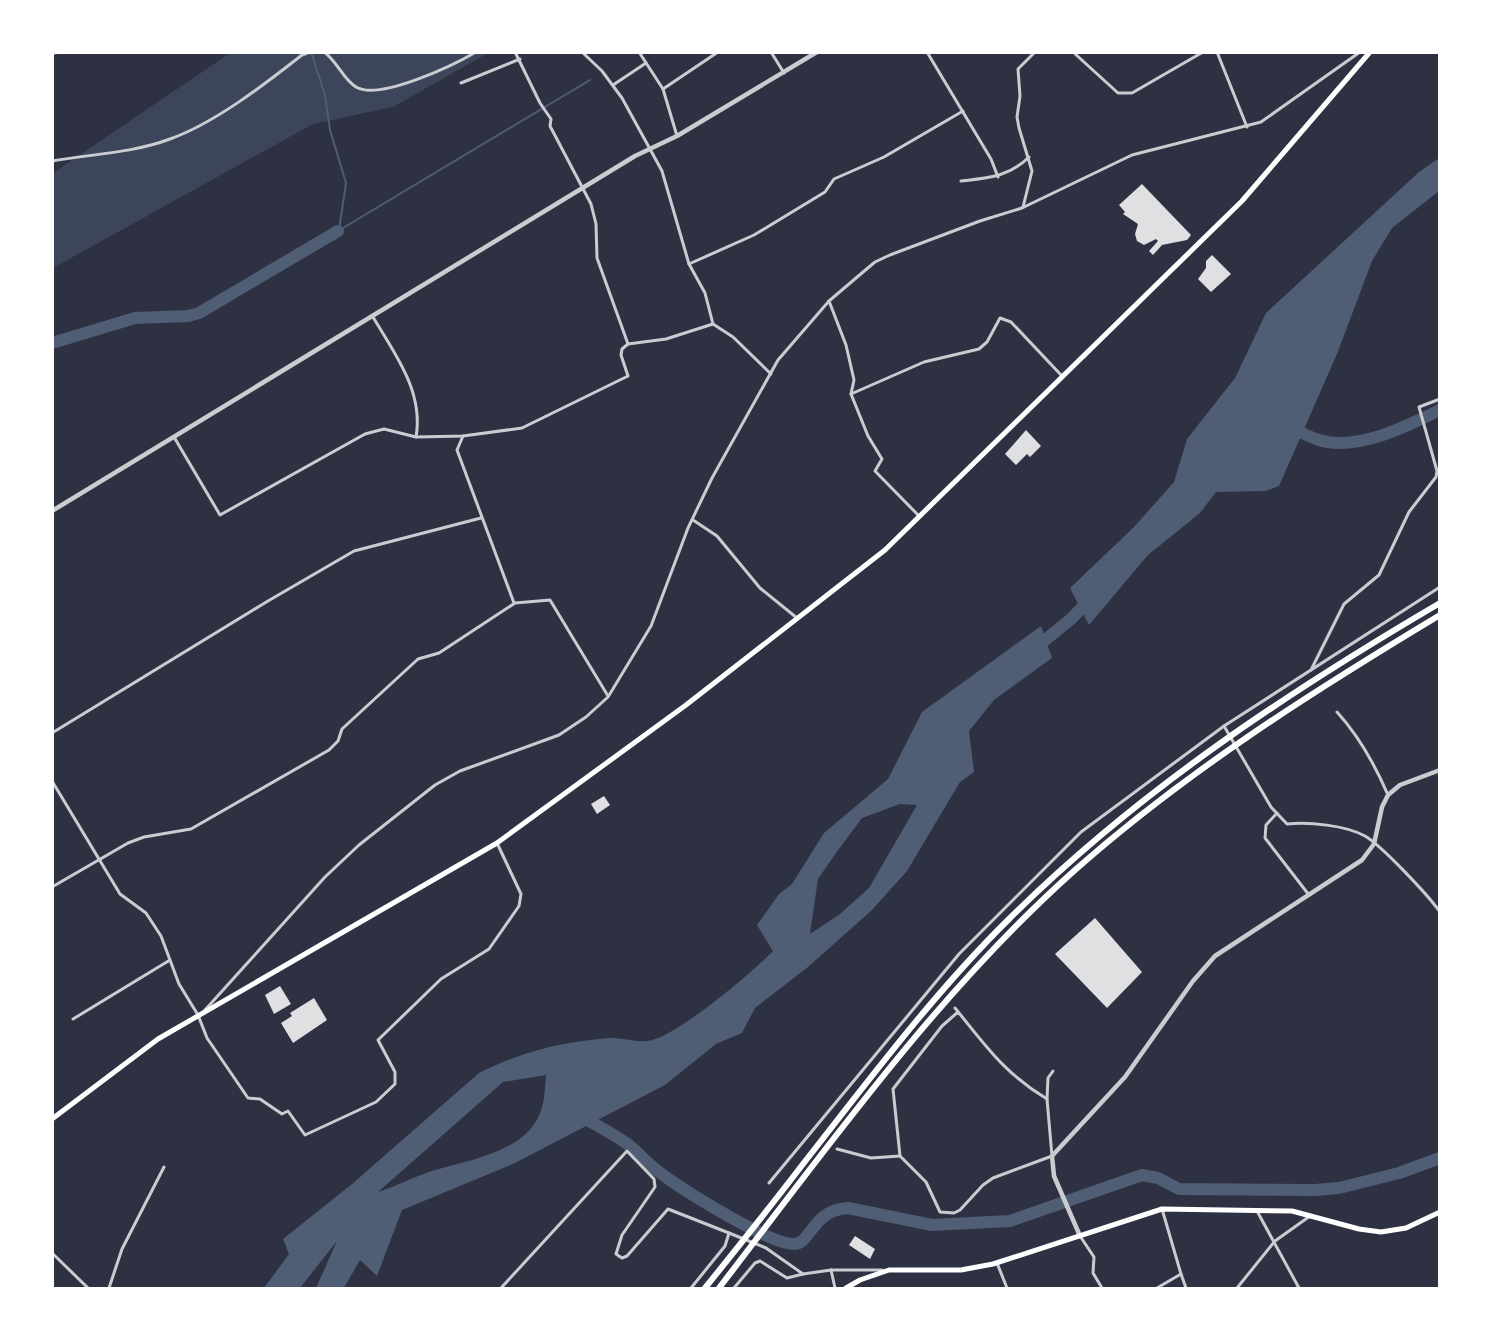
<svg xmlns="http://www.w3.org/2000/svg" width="1492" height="1341" font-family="'Work Sans',sans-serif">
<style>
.green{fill:#3c4559}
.water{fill:#4f5d75;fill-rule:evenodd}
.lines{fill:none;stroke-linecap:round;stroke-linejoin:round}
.stream{stroke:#4f5d75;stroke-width:2}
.river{stroke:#4f5d75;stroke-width:12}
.building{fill:#e0e0e3}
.minor{stroke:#caccd0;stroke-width:3}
.tertiary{stroke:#caccd0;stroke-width:4.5}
.primary{stroke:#fff;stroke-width:5}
.trunk{stroke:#fff;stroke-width:5}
.motorway{stroke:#fff;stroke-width:6}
.rail{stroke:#abadb3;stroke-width:2}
</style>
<rect width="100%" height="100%" fill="#2d3142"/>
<!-- green -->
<polygon class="green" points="230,53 488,53 393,107 313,124 53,268 53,173"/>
<!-- water -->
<g class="water">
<polygon points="1439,158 1439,191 1392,228 1372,261 1337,354 1279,486 1266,491 1216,492 1200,513 1148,555 1089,625 1070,588 1134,527 1174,482 1187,439 1235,378 1266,313 1419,172"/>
<path d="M1041,626l11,32 -58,42 -25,31 5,41 -14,10 -53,89 -35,39 -64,57 -53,41 -13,25 -26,11 -51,41 -152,79 -111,46 -25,66 -17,-16 -16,28h-28l21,-47 -37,47h-36l25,-34 -6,-15 69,-55 127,-111c41,-21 86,-32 132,-35 12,0 24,4 36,3 27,-2 106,-69 126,-90l-16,-26 22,-31 13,-10 32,-51 64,-54 34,-67zM900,804l17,1 -48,83 -29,26 -30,20 8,-55 18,-26 26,-35zM546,1075c-1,10 -1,22 -4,32 -11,44 -72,53 -107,63 -20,6 -38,16 -57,22l125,-110z"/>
</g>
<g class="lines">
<!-- stream -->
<g class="stream">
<polyline points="311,52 325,95 330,130 346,183 339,230"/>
<polyline points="338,231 590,80"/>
</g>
<!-- river -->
<g class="river">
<polyline points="52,343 135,318 188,316 199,313 338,231"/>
<path d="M1290,427c9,4 17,9 26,12 39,14 89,-12 124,-29"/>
<polyline points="1033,650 1071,619 1092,597"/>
<path d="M579,1115c15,9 33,18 47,28 10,7 18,17 28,25 22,18 114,76 140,76 17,0 18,-34 54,-36l84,17 78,-4 132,-46 16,3 21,11 136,1 24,-2 60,-15 41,-15"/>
</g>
</g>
<!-- building -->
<g class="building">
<polygon points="1142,184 1191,235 1187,240 1162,245 1153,255 1149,251 1158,241 1156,239 1144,245 1137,241 1135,234 1138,224 1123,214 1125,212 1119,205"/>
<polygon points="1212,255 1231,274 1211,292 1198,279 1206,268 1206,261"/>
<polygon points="1026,430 1041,446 1030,457 1027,454 1016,465 1005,454"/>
<polygon points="604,796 610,805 597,814 591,804"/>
<polygon points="1095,918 1142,972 1107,1008 1055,954"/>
<polygon points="280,986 291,1004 274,1014 265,995"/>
<polygon points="314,998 327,1020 293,1043 281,1023 292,1016 290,1013"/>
<polygon points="855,1236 875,1249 870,1259 849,1245"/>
</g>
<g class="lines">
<!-- minor -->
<g class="minor">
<path d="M324,52c13,9 19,27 32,35 23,14 98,-22 120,-35"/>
<polyline points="515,52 540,103 551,119 550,126 591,204 596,224 597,258 628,344"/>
<polyline points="582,52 602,71 622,98 662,171 689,264 705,293 713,324 733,337 771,374"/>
<polyline points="639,52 663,89 677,136"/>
<polyline points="771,52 784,73"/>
<polyline points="927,52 991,159 998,177"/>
<polyline points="1073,52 1118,93 1132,93 1203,52"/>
<polyline points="1217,52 1247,127"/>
<polyline points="461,83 520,59"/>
<polyline points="613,85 646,63"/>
<polyline points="663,89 718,52"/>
<path d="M52,161c40,-7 81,-8 118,-22 45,-16 95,-55 132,-84l8,-3"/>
<path d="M961,181c27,-3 48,-4 68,-24"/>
<polyline points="1023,207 1032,171 1019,128 1017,117 1020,96 1018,69 1035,52"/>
<polyline points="689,264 754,235 825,192 834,179 884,157 963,111"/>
<polyline points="829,301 846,345 854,380 851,394 868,436 882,459 875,471 920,517"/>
<path d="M373,317c22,37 51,75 43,120"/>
<polyline points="851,394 924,362 979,349 987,342 1000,318 1011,322 1062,376"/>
<polyline points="463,436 457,450 514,603"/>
<polyline points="174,437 220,515 365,434 384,429 416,437 463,436 522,428 628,376 621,355 622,349 628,344 666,339 713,324"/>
<polyline points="693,520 717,536 760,588 797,618"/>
<polyline points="1311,670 1344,604 1379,575 1409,512 1436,477 1437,471 1419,407 1440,399"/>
<path d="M1337,712c22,24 38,53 51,83"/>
<path d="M1224,726l47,81 16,17c22,-2 58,1 78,12 17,10 63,59 75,76"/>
<polyline points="52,733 268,601 354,551 481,518"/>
<polyline points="52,781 120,894 146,913 161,936 179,984 198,1015 207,1038 248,1098 260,1099 282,1114 288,1111 305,1135 376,1102 395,1084 395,1072 378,1040 441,979 489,949 519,906 521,894 497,843"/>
<polyline points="1277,813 1266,825 1265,838 1309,895"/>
<polyline points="52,887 128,843 144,837 191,829 329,750 338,741 342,729 418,659 439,653 515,603 550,600 608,696"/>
<path d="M955,1008c31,38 49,65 92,91l5,57 -59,22 -10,7 -23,25 -6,3 -14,-1 -14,-30 -26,-26 -7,-67 49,-63 16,-14"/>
<polyline points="205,1010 325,877 359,845 435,785 460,771 559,735 586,717 608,697 651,626 688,528 712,478 778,360 829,301 856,278 875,262 890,255 980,221 1022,208 1132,155 1261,122 1360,52"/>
<polyline points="73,1019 170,960"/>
<polyline points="1047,1099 1048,1078 1053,1071"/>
<polyline points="837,1149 871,1158 900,1156"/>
<polyline points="769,1183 959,954 1081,832 1224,726 1440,587"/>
<polyline points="1257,1211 1299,1288"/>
<polyline points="1080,1236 1094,1257 1093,1273 1102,1288"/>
<polyline points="52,1253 88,1288"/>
<polyline points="997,1263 1007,1288"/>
<polyline points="831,1270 835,1288"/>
<polyline points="1181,1274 1186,1288"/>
<polyline points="109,1288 122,1249 164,1167"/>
<polyline points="501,1288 627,1151 654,1179 655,1187 622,1235 616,1254 622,1258 627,1256 668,1209 729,1233"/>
<polyline points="691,1288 725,1246 729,1233 766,1248 803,1274 831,1270 882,1270"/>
<polyline points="734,1288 755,1263 760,1261 787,1278 803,1274"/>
<polyline points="1157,1288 1181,1274 1162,1209"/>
<polyline points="1237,1288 1275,1241 1310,1216"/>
</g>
<!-- tertiary -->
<g class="tertiary">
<polyline points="52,511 635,156 677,136 817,52"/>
<polyline points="1080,1236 1054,1176 1052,1156 1125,1077 1193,981 1215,956 1362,860 1374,844 1382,807 1388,795 1400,785 1440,770"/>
</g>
<!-- primary -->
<polyline class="primary" points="846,1288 860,1280 889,1270 961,1270 993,1264 1162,1209 1292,1211 1359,1229 1381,1232 1406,1228 1440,1212"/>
<!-- trunk -->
<polyline class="trunk" points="52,1119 158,1039 497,843 686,705 885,550 1242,201 1370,52"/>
<!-- motorway -->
<g class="motorway">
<path d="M705,1288c33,-41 66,-82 98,-124 66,-84 130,-170 206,-245 128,-127 276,-225 431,-316"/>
<path d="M719,1288c111,-144 219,-296 356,-418 112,-99 237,-178 365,-255"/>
</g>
<!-- rail -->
<polyline class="rail" points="52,54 62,52"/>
</g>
<!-- border -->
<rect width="1492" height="1341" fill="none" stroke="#ffffff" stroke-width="108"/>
</svg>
